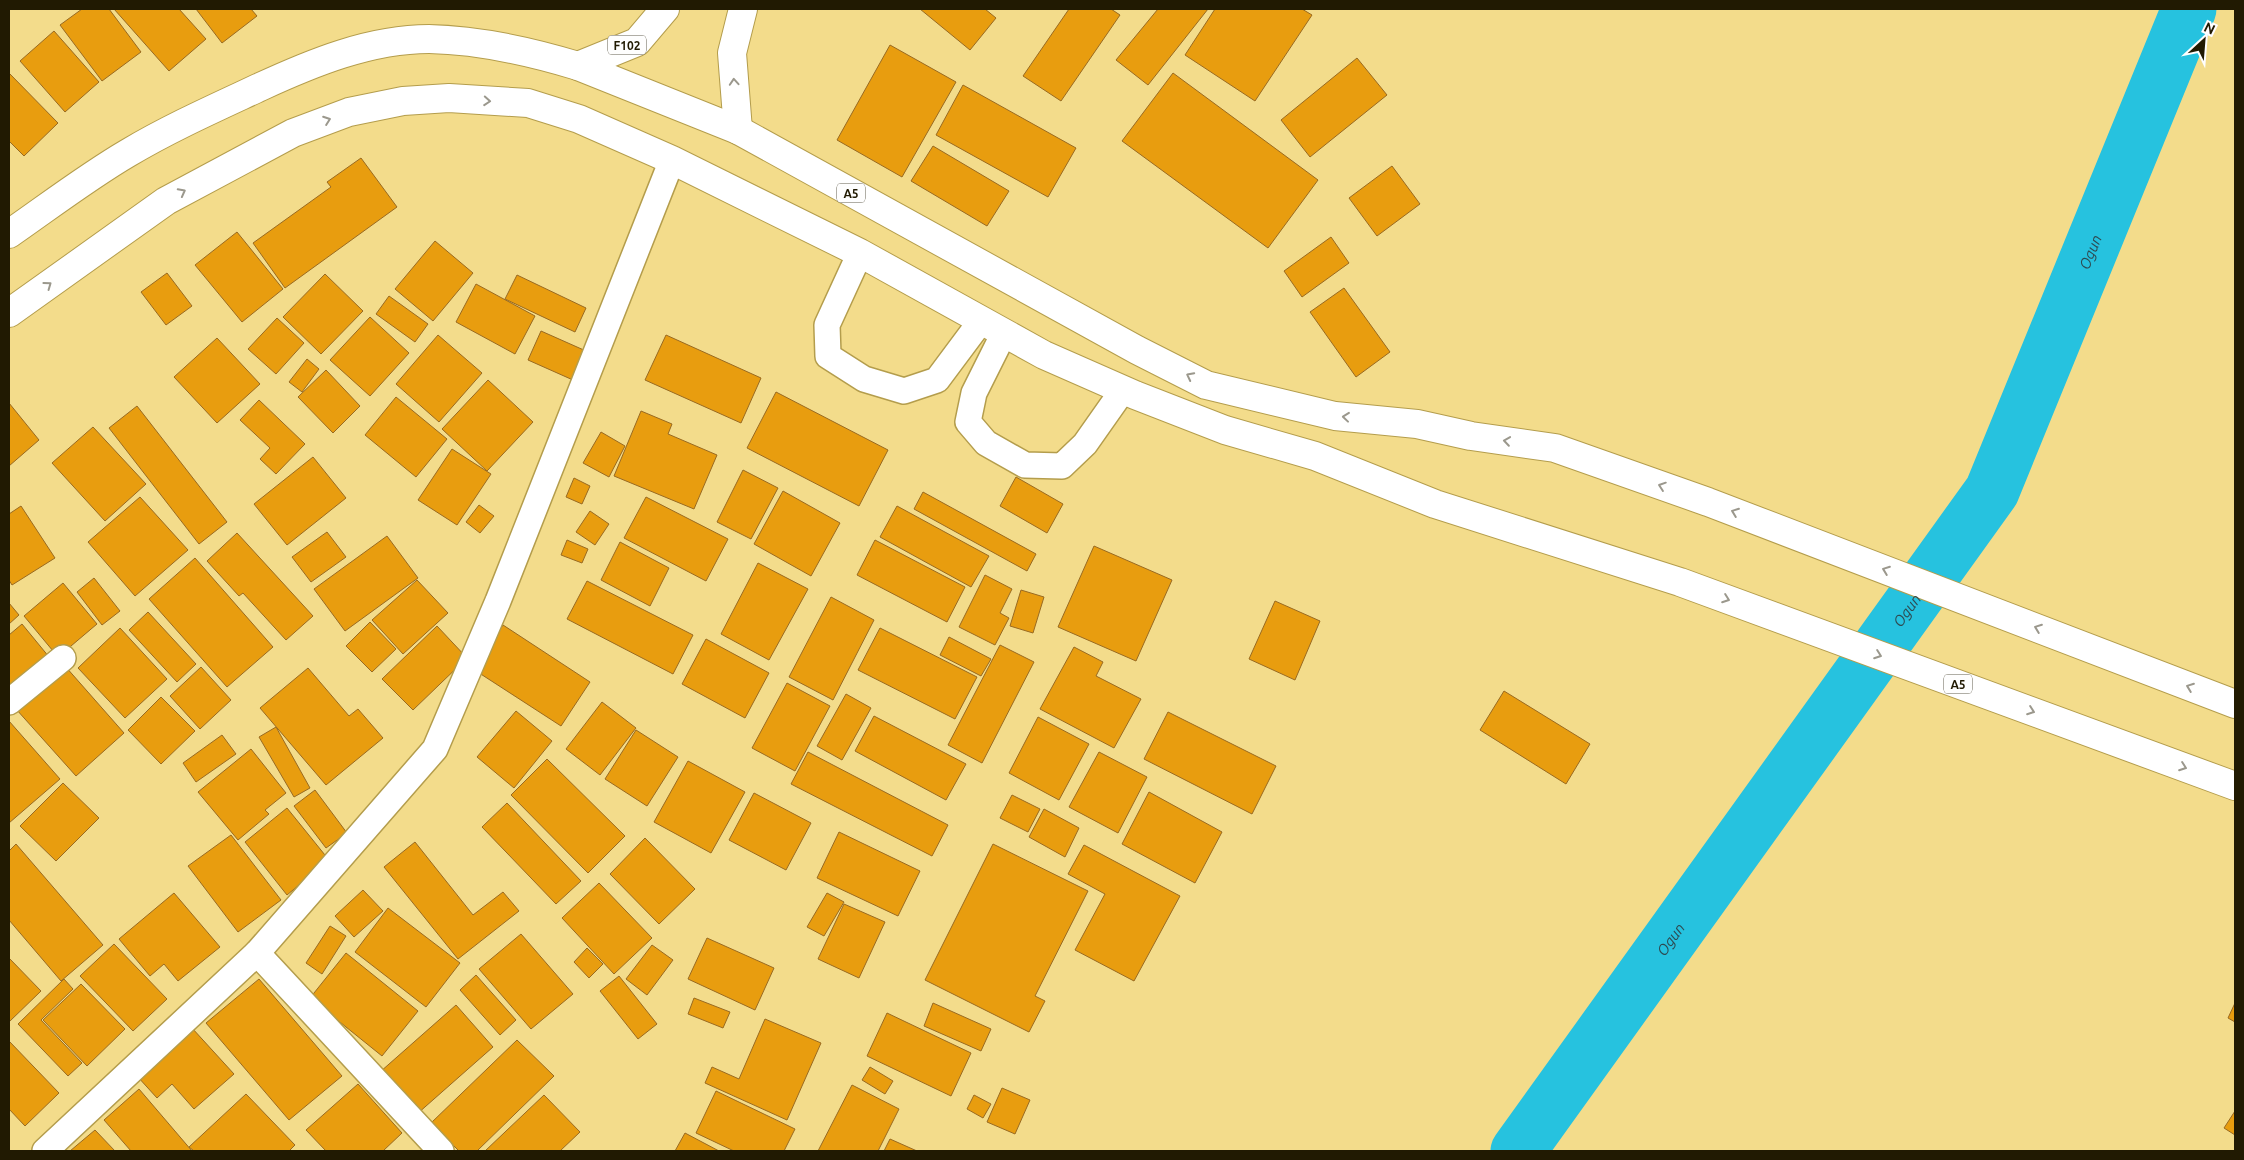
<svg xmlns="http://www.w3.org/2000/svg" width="2244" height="1160" font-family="Ubuntu,sans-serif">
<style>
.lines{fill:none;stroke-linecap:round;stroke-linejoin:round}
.river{stroke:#26c2df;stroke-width:55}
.building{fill:#e89d0f;stroke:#996a21}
.minor-casing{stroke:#b49d4c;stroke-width:28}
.primary-casing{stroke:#b49d4c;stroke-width:30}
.trunk-casing{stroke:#b49d4c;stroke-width:30}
.minor{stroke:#fff;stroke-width:25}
.primary{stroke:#fff;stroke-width:28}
.trunk{stroke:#fff;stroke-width:28}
.oneway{stroke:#9b988d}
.labels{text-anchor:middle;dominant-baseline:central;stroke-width:4;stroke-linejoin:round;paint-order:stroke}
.shield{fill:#fefefe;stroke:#635e4e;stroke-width:1}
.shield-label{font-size:12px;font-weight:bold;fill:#211a02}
.water-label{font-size:15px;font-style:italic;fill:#2e4b52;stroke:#fefefe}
</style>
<rect width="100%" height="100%" fill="#f3dc8b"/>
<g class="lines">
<!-- river -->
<path class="river" id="s1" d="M1518,1151l474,-660 197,-482"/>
</g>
<!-- building -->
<g class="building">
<polygon points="82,9 109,9 141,52 102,81 60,25"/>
<polygon points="114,9 179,9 206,39 169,71"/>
<polygon points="196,9 251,9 257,16 222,43"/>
<polygon points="920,9 985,9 996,18 970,50"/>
<polygon points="1069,9 1111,9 1120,15 1061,101 1023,76"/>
<polygon points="1158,9 1208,9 1148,85 1116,60"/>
<polygon points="1215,9 1302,9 1312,15 1255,101 1185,55"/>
<polygon points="54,31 99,82 65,112 20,61"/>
<polygon points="890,45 956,82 902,177 837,140"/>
<polygon points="1357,58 1387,95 1310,157 1281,120"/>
<polygon points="9,73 58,123 24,156 9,141"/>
<polygon points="1173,73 1318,180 1268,248 1122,141"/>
<polygon points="963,85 1076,148 1048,197 936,135"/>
<polygon points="933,146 1009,191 987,226 911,181"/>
<polygon points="361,158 397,207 285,288 253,243 331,187 327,182"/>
<polygon points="1392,166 1420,204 1377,236 1349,198"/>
<polygon points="237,232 283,289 242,322 195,265"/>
<polygon points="1331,237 1349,263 1302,297 1284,271"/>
<polygon points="435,241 473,273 433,321 395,289"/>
<polygon points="167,273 192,306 166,325 141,292"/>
<polygon points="325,274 363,311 321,354 283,317"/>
<polygon points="517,275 586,308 575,332 505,299"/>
<polygon points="476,284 535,316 515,354 456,322"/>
<polygon points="1344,288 1390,352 1356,377 1310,312"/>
<polygon points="389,296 428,324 415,342 376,314"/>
<polygon points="370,317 409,353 370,396 330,360"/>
<polygon points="277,318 304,343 276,374 248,349"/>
<polygon points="541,331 586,351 573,380 528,360"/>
<polygon points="438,335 482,373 439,422 396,384"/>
<polygon points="666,335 761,378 741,423 645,380"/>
<polygon points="217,338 260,384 217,423 174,377"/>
<polygon points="307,359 319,369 302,392 289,382"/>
<polygon points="326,370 360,406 333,433 298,397"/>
<polygon points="488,380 533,422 487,471 442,429"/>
<polygon points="776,392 888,450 859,506 747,448"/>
<polygon points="396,397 447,439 416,477 365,435"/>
<polygon points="259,400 305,444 276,474 260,459 270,448 240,420"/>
<polygon points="9,403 39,440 9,466"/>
<polygon points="137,406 227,522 199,544 109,428"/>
<polygon points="641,411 672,424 668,434 717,455 694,509 614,476"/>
<polygon points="93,427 146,484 105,521 52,463"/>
<polygon points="601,432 625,446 609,477 583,463"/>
<polygon points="452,449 491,474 457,525 418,500"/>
<polygon points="313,457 346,498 287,545 254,504"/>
<polygon points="743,470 778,488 751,539 717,522"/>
<polygon points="1016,477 1063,504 1047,533 1000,506"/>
<polygon points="574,478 590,486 582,504 566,497"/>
<polygon points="783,491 840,523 811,576 754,544"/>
<polygon points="923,492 1036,554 1027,571 914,509"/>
<polygon points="140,497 188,550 135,596 88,542"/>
<polygon points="646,497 728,539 706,581 624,538"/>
<polygon points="479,505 494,516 480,533 466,522"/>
<polygon points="21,506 55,558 12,585 9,580 9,514"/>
<polygon points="897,506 989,556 971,587 880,537"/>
<polygon points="590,511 609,524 595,545 576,532"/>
<polygon points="327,532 346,557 311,582 292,557"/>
<polygon points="237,533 313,616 286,640 243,593 239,596 207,561"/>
<polygon points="387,536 418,578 345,631 314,589"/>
<polygon points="567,540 588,549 582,563 561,555"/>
<polygon points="875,540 965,587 947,622 857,575"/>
<polygon points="620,542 669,568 650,606 601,580"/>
<polygon points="1094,546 1172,580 1136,661 1058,627"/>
<polygon points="195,558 273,647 227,687 149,599"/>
<polygon points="758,563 808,589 769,660 721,634"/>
<polygon points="985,575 1012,589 1000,613 1009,618 995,645 959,627"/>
<polygon points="94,578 120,611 102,625 77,592"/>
<polygon points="417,580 448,613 403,654 372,620"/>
<polygon points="587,581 693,635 673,674 567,619"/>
<polygon points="63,583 97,624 58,657 24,616"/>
<polygon points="1021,590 1044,597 1033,633 1010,626"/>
<polygon points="831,597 874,620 833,700 789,677"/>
<polygon points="1275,601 1320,621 1295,680 1249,659"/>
<polygon points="9,603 19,615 9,624"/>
<polygon points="148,612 196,664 177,682 129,630"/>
<polygon points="370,622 396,649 372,672 346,646"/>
<polygon points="22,624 54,663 9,701 9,635"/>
<polygon points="503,625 590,682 561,726 473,669"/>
<polygon points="437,626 467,658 413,710 382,679"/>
<polygon points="120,628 167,679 125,718 78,668"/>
<polygon points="880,628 977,677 955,719 858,670"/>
<polygon points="949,637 991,659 981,676 940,655"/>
<polygon points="706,639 769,673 745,718 682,684"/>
<polygon points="1000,645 1034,662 982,763 948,745"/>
<polygon points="1074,647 1103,662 1096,676 1141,699 1114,748 1040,709"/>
<polygon points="65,666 124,733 76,776 16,709"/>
<polygon points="201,667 231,700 200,729 170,696"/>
<polygon points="308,668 349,716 358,709 383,738 326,785 260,708"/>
<polygon points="787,683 830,706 795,771 752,748"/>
<polygon points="1504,691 1590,744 1566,784 1480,730"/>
<polygon points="846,694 871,708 842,760 817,746"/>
<polygon points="161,697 195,731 161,764 128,730"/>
<polygon points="602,702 636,728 600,775 566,749"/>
<polygon points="516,711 552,741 514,788 477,757"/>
<polygon points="1168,712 1276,766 1252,814 1144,759"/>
<polygon points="874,716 966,764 946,800 855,751"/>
<polygon points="1038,717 1089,744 1059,800 1009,773"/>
<polygon points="9,721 60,779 9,823"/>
<polygon points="276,727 310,788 294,797 259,737"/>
<polygon points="636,730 678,757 647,806 605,779"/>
<polygon points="222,735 236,754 196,782 183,763"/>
<polygon points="251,749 286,793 265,810 269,814 238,840 198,792"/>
<polygon points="808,752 948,825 932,856 791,784"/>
<polygon points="1099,752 1147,777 1118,833 1069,807"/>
<polygon points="547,759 625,836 588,873 511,795"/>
<polygon points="688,761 745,792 711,853 654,822"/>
<polygon points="63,783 99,818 56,861 20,826"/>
<polygon points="315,790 347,833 326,848 294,806"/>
<polygon points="1149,792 1222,832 1195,883 1122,844"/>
<polygon points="754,793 811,823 786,870 729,840"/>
<polygon points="1012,795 1040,809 1028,832 1000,818"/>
<polygon points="507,803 581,881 556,904 482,827"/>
<polygon points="287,808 329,860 287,895 245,842"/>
<polygon points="1044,809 1079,828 1065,857 1029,837"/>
<polygon points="839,832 920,871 898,916 817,878"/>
<polygon points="231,835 281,900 238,932 188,866"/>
<polygon points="645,838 695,889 659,924 610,874"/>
<polygon points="415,842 473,915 503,892 519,911 458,959 384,867"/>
<polygon points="16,844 103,945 61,981 9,920 9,851"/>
<polygon points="993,844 1088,891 1035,996 1045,1001 1029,1032 925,980"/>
<polygon points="1084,845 1180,896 1134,981 1075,950 1105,894 1068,874"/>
<polygon points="599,883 652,938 614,974 562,918"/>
<polygon points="363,890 383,911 354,937 335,916"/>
<polygon points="174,893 220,947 178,981 164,964 150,976 119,939"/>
<polygon points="827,893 844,902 824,936 807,927"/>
<polygon points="844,904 885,922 859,978 818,959"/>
<polygon points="388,908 460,963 426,1007 355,952"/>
<polygon points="330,926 346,936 322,974 306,963"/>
<polygon points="521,934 573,994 531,1029 479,969"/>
<polygon points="707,938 774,968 755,1010 688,979"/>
<polygon points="114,944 167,999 133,1031 80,976"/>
<polygon points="652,945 673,960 647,995 626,979"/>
<polygon points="587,948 603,964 589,978 574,962"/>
<polygon points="346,953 418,1011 382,1056 310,998"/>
<polygon points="9,958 41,991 9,1022"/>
<polygon points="476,975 516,1020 500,1035 460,990"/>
<polygon points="619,976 657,1024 638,1039 600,991"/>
<polygon points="64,979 73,989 41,1020 82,1063 68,1076 18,1024"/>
<polygon points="259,979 342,1076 289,1120 206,1023"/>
<polygon points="81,984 125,1029 87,1066 43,1020"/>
<polygon points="694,998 730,1012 723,1028 688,1014"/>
<polygon points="933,1003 991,1029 981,1051 924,1026"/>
<polygon points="2235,1003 2235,1022 2228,1018"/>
<polygon points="456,1005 493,1047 417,1114 380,1072"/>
<polygon points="887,1013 971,1053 951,1096 867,1056"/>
<polygon points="765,1019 821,1043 787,1120 705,1083 712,1067 739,1079"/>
<polygon points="192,1028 234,1074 194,1109 172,1084 157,1098 137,1076"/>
<polygon points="517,1040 554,1076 477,1151 459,1151 431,1123"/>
<polygon points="9,1041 59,1093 25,1126 9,1109"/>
<polygon points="870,1067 893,1081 885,1094 862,1080"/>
<polygon points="358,1084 402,1133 383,1151 326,1151 306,1130"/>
<polygon points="852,1085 899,1109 878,1151 818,1151"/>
<polygon points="1002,1088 1030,1100 1015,1134 987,1122"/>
<polygon points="139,1089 192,1151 131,1151 104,1120"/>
<polygon points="716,1091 795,1129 784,1151 734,1151 696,1133"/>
<polygon points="246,1094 295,1145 289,1151 194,1151 189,1147"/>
<polygon points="544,1095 580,1132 560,1151 485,1151"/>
<polygon points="974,1095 991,1104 983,1118 967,1109"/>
<polygon points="2235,1111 2235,1135 2224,1128"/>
<polygon points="95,1130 115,1151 70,1151"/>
<polygon points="685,1133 719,1151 675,1151"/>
<polygon points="890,1139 917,1151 884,1151"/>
</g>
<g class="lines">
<!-- minor casing -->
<g class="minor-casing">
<g id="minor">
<polyline points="860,253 827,325 828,356 864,379 904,391 937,380 981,321"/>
<polyline points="1004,333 974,393 968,422 986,443 1025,465 1062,466 1085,444 1123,390"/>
<polyline points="9,702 63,658"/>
<polyline points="257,953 441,1151"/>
<polyline points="45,1151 257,953 435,749 498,601 672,160"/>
</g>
</g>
<!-- primary casing -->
<g class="primary-casing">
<g id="primary">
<polyline points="578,66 637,42 665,9"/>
<polyline points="738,130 732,53 743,9"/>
</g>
</g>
<!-- trunk casing -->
<g class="trunk-casing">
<g id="trunk">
<path d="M9,234c39,-27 78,-57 119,-81 42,-25 87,-45 132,-66 52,-24 110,-48 169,-48 48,1 103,13 149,27l160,64 399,220 69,35 129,31 82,8 54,12 84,12 153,54 527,202"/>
<polyline points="9,313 166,201 293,133 349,112 403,101 449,98 528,103 579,119 672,160 860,253 1044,355 1135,395 1225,430 1315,456 1435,504 1680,582 2235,786"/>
</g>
</g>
<!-- minor -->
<use href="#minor" class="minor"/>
<!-- primary -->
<use href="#primary" class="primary"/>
<!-- trunk -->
<use href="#trunk" class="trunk"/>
</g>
<!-- one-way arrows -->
<defs><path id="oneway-chevron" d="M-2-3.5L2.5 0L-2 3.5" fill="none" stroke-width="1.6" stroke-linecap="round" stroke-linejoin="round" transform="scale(1.25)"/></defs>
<g class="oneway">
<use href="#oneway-chevron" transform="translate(734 82) rotate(-94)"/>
<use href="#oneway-chevron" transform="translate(487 101) rotate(4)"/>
<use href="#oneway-chevron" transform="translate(327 120) rotate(-20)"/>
<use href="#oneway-chevron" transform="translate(182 192) rotate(-28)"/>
<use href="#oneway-chevron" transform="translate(48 285) rotate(-36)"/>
<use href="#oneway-chevron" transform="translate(1190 376) rotate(-153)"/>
<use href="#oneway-chevron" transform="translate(1346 417) rotate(-174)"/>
<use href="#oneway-chevron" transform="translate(1507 441) rotate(-172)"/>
<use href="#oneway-chevron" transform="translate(1662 486) rotate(-161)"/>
<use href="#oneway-chevron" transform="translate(1735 512) rotate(-159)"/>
<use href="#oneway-chevron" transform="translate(1886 570) rotate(-159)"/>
<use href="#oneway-chevron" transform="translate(1726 599) rotate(20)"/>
<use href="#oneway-chevron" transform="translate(2038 628) rotate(-159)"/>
<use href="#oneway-chevron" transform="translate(1878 655) rotate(20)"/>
<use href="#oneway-chevron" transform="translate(2190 687) rotate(-159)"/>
<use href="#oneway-chevron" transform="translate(2031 711) rotate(20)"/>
<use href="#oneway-chevron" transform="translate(2183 767) rotate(20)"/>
</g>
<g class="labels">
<!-- shield labels -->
<g class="shield">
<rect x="608" y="35.5" width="38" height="19" rx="4"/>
<rect x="837" y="183.5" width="28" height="19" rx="4"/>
<rect x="1944" y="674.5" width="28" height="19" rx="4"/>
</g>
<g class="shield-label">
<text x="627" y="45">F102</text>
<text x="851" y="193">A5</text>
<text x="1958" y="684">A5</text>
</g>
<!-- water labels -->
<g class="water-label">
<text stroke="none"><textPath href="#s1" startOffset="1071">Ogun</textPath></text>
<text stroke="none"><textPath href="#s1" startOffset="666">Ogun</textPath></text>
<text stroke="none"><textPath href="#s1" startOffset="261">Ogun</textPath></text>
</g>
</g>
<!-- border -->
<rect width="2244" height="1160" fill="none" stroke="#211a02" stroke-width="20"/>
<!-- north arrow -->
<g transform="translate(2204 40) rotate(26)" stroke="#fefefe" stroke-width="4" paint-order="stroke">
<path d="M0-4L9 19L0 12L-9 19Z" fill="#211a02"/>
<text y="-8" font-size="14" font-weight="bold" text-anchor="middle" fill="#211a02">N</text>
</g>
</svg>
